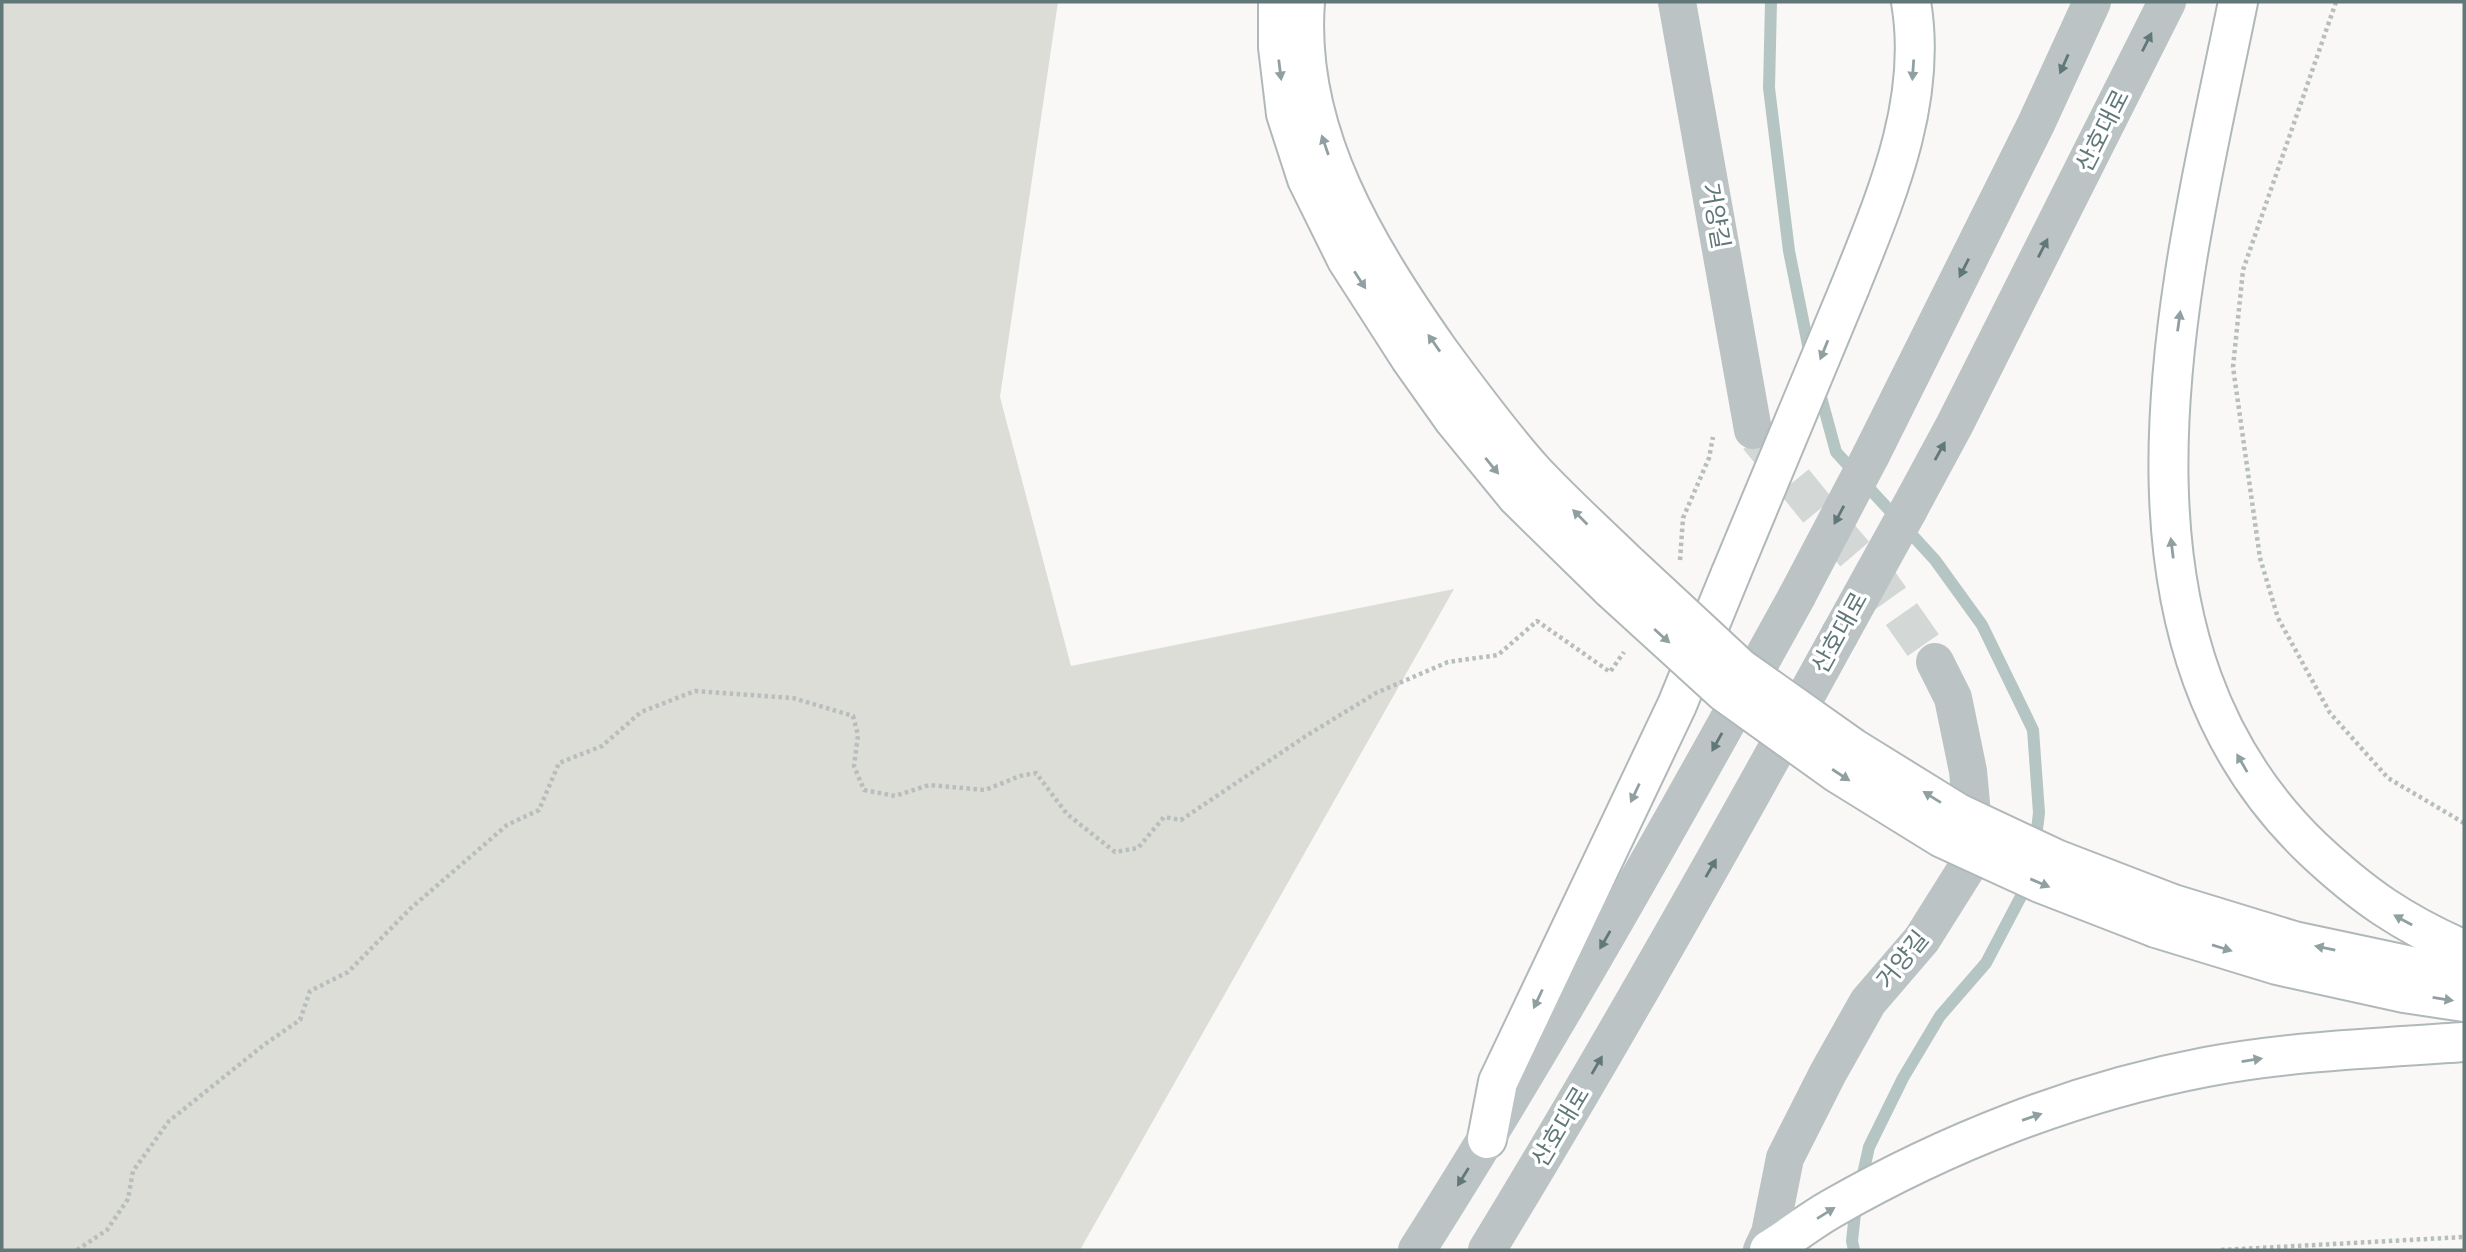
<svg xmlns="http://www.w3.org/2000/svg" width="2466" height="1252" font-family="'Source Sans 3','Noto Sans KR',sans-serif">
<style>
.green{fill:#dcddd6}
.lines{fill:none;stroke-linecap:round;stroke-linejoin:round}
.stream{stroke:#b5c5c4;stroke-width:12}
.minor-tunnel{stroke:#d3d8d7;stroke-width:38;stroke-dasharray:38 19;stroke-linecap:butt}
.trunk-casing{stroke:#b1b8b9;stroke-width:42}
.path{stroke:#b8bebe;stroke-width:4.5;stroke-dasharray:3.5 3.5;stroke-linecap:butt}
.minor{stroke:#bbc3c4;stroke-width:38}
.tertiary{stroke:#bbc3c4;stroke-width:38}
.trunk{stroke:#fff;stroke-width:38}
.trunk-bridge-casing{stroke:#b1b8b9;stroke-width:42;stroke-linecap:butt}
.tertiary-bridge{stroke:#bbc3c4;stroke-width:38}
.trunk-bridge{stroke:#fff;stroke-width:38}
.oneway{fill:#617879}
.oneway2{fill:#90a0a1}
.labels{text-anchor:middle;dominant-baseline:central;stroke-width:7;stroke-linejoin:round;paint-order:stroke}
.street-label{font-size:24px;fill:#617879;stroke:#fff}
</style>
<rect width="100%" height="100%" fill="#f9f8f6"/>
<!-- green -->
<polygon class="green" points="2,2 1058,2 1000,397 1071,666 1454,589 1080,1250 2,1250"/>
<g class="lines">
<!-- stream -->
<g class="stream">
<polyline points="1771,2 1769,88 1789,251 1810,355"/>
<polyline points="1818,386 1836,452 1935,560 1982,625 2033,730 2039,813 2035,846"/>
<polyline points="1861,1183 1869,1147 1903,1078 1940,1016 1986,963 2029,881"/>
<polyline points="1854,1250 1852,1241 1856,1204"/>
</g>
<!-- minor-tunnel -->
<polyline class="minor-tunnel" points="1758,437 1833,529 1879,582 1935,662"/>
<!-- trunk casing -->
<g class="trunk-casing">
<g id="trunk">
<polyline points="1278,2 1278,47 1286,114 1307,179 1347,260 1410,358 1454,420 1517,497 1611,589"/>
<path d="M1305,2c-10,130 62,246 134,349 30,41 61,83 95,121 30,32 63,62 95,93"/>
<path d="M2238,2c-55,271 -155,627 75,847 50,47 88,73 151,101"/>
<path d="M1850,287c36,-90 78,-186 61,-285"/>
<polyline points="2173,904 2294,941 2421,968 2464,975"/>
<polyline points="2156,928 2277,965 2404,993 2464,1002"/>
<polyline points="1487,1139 1498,1082 1677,705 1731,573"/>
<path d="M1769,1250c21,-13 41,-29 62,-41 115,-66 244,-117 375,-142 85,-16 172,-19 258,-25"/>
</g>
</g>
<!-- path -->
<g class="path">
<polyline points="2336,2 2243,270 2233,367 2260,558 2278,618 2330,713 2388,778 2464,823"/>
<polyline points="1680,560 1683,518 1709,458 1713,437"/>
<polyline points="77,1250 107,1230 128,1199 133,1171 169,1121 265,1044 300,1020 310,991 348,972 411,908 507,825 539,810 559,763 602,746 641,712 695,691 793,698 853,716 858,735 854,766 864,790 895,796 929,785 985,790 1020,776 1036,773 1067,814 1115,852 1138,848 1164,817 1181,820 1306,736 1376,693 1448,662 1498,655 1537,621 1610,672 1624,652"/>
<polyline points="2221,1250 2464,1237"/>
</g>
<!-- minor -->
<g class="minor">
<polyline points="1677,2 1753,430"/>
<polyline points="1762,1250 1770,1233 1785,1158 1828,1073 1868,1002 1922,939 1971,861 1973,825 1968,771 1953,698 1935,662"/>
</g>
<!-- tertiary -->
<g class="tertiary">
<polyline points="1871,455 2036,124 2092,2"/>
<polyline points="1908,511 1955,424 2167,2"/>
<path d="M1417,1250c135,-213 258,-433 380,-654"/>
<path d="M1487,1250c123,-202 239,-408 353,-616"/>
</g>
<!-- trunk -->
<use href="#trunk" class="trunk"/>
<!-- trunk-bridge casing -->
<g class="trunk-bridge-casing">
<g id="trunk-bridge">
<polyline points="1629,565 1740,668 1853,748 1958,813 2056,859 2173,904"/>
<polyline points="1731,573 1850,287"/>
<polyline points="1611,589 1724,692 1837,773 1942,838 2040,883 2156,928"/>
</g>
</g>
<!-- tertiary-bridge -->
<g class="tertiary-bridge">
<polyline points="1797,596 1871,455"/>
<polyline points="1840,634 1908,511"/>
</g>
<!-- trunk-bridge -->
<use href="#trunk-bridge" class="trunk-bridge"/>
</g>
<!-- one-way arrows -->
<defs><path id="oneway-solid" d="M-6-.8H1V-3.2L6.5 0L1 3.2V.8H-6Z" transform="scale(1.75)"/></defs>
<g class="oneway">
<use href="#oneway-solid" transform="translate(2147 42) rotate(-63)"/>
<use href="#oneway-solid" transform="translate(2064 64) rotate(114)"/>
<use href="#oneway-solid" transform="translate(2043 248) rotate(-63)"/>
<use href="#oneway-solid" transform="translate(1964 268) rotate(117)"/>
<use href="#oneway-solid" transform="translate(1940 451) rotate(-61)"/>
<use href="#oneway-solid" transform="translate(1839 515) rotate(118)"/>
<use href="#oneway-solid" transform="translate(1717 742) rotate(119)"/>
<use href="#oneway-solid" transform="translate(1711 868) rotate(-60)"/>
<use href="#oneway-solid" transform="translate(1605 940) rotate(120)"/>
<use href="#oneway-solid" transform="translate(1597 1065) rotate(-60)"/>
<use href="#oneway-solid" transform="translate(1463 1177) rotate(122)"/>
</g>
<g class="oneway2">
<use href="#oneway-solid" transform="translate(1280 70) rotate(83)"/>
<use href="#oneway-solid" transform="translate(1913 70) rotate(94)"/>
<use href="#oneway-solid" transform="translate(1325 145) rotate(-109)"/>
<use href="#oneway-solid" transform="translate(1360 280) rotate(57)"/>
<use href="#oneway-solid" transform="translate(2179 321) rotate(-82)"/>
<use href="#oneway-solid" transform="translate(1434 343) rotate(-125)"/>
<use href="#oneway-solid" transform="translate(1824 350) rotate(112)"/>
<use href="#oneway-solid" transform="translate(1492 466) rotate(51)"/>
<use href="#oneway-solid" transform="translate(1580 517) rotate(-135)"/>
<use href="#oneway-solid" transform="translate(2172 548) rotate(-97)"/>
<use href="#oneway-solid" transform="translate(1662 636) rotate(42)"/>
<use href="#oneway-solid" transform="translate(2242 763) rotate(-120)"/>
<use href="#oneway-solid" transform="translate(1841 775) rotate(33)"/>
<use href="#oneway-solid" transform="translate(1635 793) rotate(115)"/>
<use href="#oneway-solid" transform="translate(1932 797) rotate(-148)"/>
<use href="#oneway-solid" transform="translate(2040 883) rotate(23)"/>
<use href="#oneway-solid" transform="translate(2403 920) rotate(-151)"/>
<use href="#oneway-solid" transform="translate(2222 948) rotate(17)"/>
<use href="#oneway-solid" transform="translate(2325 948) rotate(-168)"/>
<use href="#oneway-solid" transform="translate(1538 999) rotate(115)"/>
<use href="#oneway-solid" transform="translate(2443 999) rotate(9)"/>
<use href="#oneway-solid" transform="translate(2252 1060) rotate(-9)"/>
<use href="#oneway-solid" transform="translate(2032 1117) rotate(-19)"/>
<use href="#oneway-solid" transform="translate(1826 1213) rotate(-32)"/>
</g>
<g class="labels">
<!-- street labels -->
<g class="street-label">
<text transform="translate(2103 131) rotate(-63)">산호대로</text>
<text transform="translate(1715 216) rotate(80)">거양길</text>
<text transform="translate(1840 633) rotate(-61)">산호대로</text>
<text transform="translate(1903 960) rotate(-51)">거양길</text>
<text transform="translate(1561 1127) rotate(-59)">산호대로</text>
</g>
</g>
<!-- border -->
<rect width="2466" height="1252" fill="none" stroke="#617879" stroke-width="7"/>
</svg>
